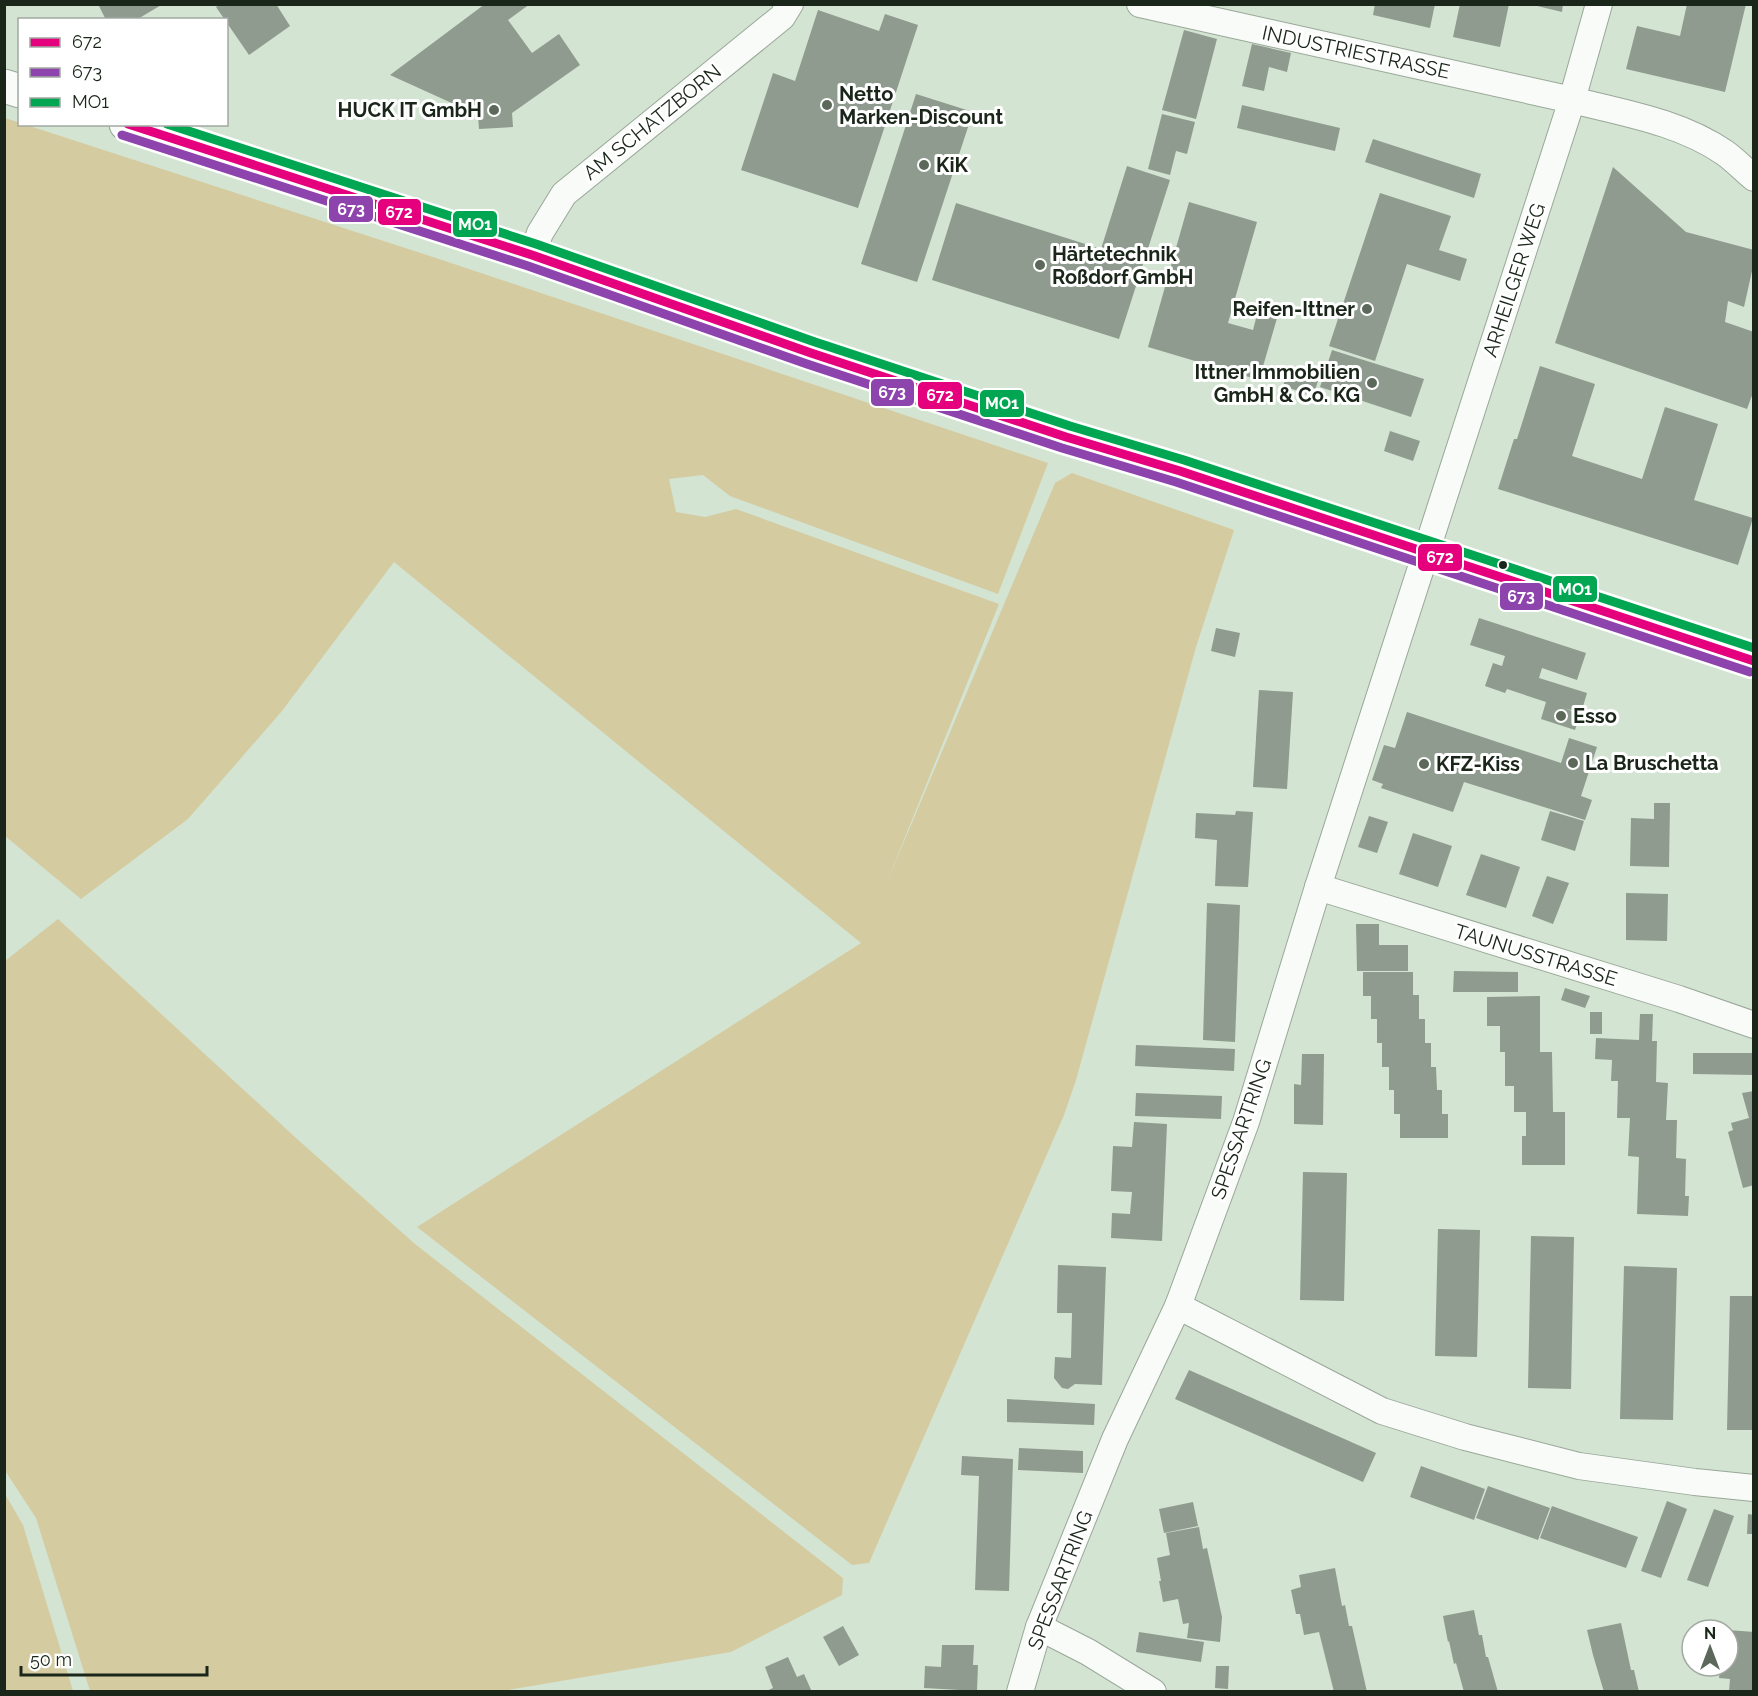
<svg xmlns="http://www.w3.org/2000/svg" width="1758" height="1696" font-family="Raleway,sans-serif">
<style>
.green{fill:#d5cba1}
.building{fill:#8e9b8e}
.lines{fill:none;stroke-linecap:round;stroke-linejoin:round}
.minor-casing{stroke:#9aa799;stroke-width:28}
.major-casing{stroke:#9aa799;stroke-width:35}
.minor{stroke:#f8fbf8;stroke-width:26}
.major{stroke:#f8fbf8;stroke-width:33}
.bus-1-casing{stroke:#fff;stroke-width:14}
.bus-2-casing{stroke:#fff;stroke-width:14}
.bus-3-casing{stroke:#fff;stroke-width:14}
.bus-1{stroke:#e5007d;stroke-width:9}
.bus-2{stroke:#8e44ad;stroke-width:9}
.bus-3{stroke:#00a651;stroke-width:9}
.poi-dot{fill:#5b685a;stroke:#fff;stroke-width:2}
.bus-dot{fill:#1a2619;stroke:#fff;stroke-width:2}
.labels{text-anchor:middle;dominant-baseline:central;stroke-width:6;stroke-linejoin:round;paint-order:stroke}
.street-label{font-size:20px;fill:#1a2619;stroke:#fff}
.poi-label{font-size:20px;font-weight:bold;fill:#1a2619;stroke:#fff;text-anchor:start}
.line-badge{stroke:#fff;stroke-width:2}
.badge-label{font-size:16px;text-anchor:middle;font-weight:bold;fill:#fff}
</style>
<rect width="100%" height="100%" fill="#d3e4d2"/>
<!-- green -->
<g class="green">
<polygon points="5,118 436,258 1048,463 998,594 730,496 703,475 669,479 676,512 705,517 736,509 999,604 887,882 1055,483 1072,473 1234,530 1196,647 1076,1080 1064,1115 869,1563 852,1565 417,1227 861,943 394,562 282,711 188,819 81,899 5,836"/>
<polygon points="58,919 296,1138 415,1244 843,1578 842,1595 731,1652 502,1691 90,1691 36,1518 4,1469 5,961"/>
<polygon points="5,1494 23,1525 73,1691 5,1691"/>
</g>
<!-- building -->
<g class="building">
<polygon points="98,4 163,4 136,20 106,20"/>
<polygon points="220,4 276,4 290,26 249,55 216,7"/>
<polygon points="485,4 530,4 508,20 532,53 559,34 580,65 512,113 513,127 479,129 478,115 390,75"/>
<polygon points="1375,4 1435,4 1430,28 1373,15"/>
<polygon points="1460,4 1509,4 1500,47 1453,37"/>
<polygon points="1529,4 1563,4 1562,12"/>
<polygon points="1687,4 1746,4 1725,92 1626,69 1637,26 1680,36"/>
<polygon points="818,10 879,31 885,14 918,25 858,208 741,170 773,73 795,81"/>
<polygon points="1184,30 1217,39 1196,119 1162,110"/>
<polygon points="1252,44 1291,53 1287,72 1269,67 1264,91 1242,86"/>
<polygon points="916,94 973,112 917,282 861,264"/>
<polygon points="1242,105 1340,128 1335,151 1237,128"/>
<polygon points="1162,114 1195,122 1187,154 1176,151 1170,175 1148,169"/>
<polygon points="1373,139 1481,174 1474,198 1365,162"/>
<polygon points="1127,166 1170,180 1119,339 932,280 956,203 1101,249"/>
<polygon points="1613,167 1686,232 1754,250 1754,262 1744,307 1728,301 1725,322 1754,332 1754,390 1747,409 1555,343"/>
<polygon points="1380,193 1451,216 1439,250 1467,259 1460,281 1407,264 1375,361 1329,346"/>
<polygon points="1189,202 1257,222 1228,323 1253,330 1260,303 1280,308 1259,380 1148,347"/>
<polygon points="1332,350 1424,379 1411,417 1320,387"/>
<polygon points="1290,365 1320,375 1313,396 1283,386"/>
<polygon points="1540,366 1595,384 1572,456 1642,479 1665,407 1718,424 1694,500 1753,518 1738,565 1498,489 1514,439 1517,439"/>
<polygon points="1390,431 1420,441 1413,461 1384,451"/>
<polygon points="1479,618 1586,653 1577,680 1542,668 1539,678 1587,693 1581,713 1564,708 1580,714 1575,730 1541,719 1546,702 1507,689 1505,693 1485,686 1493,663 1502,666 1505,656 1470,645"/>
<polygon points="1216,628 1240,633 1235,657 1211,651"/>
<polygon points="1259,690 1293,692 1287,789 1253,787"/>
<polygon points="1407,712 1561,763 1569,738 1597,747 1581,796 1592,800 1585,820 1464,782 1453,812 1381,788 1383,784 1372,780 1384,745 1395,748"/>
<polygon points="1654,803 1670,803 1669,867 1630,866 1631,818 1654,819"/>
<polygon points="1236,811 1253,812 1248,887 1215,886 1217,840 1195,838 1196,813 1235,815"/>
<polygon points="1550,811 1584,821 1575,851 1541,840"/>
<polygon points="1369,816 1388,822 1377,853 1358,847"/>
<polygon points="1413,833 1452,846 1438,887 1399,874"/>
<polygon points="1481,854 1520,867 1506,908 1466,895"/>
<polygon points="1547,876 1569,883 1553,924 1532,916"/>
<polygon points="1626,893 1668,894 1667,941 1626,940"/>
<polygon points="1207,903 1240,905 1235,1042 1203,1040"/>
<polygon points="1356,924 1379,924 1379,945 1408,945 1408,971 1357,971"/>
<polygon points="1454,971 1518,972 1518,992 1453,992"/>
<polygon points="1363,972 1413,972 1413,995 1419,995 1419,1019 1425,1019 1425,1043 1431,1043 1431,1067 1436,1067 1437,1090 1442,1090 1442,1114 1448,1114 1448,1138 1400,1138 1400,1114 1394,1114 1394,1090 1389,1090 1389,1067 1382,1067 1382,1043 1377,1043 1377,1019 1371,1019 1371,996 1363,996"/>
<polygon points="1565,988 1590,996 1585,1008 1561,1000"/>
<polygon points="1540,996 1540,1052 1552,1052 1553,1112 1565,1112 1565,1165 1522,1165 1522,1136 1526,1136 1526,1112 1514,1112 1514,1086 1505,1086 1505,1052 1500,1052 1500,1026 1487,1026 1487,997"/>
<rect x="1590" y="1012" width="12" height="22"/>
<polygon points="1640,1014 1653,1014 1652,1041 1657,1041 1656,1082 1668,1083 1666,1120 1677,1120 1676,1158 1686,1159 1685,1196 1689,1196 1688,1216 1637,1214 1639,1157 1628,1156 1630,1118 1617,1118 1618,1081 1611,1081 1612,1060 1595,1059 1596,1038 1639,1040"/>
<polygon points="1136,1045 1235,1049 1234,1071 1135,1066"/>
<polygon points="1693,1053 1754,1053 1754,1075 1693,1074"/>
<polygon points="1302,1054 1324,1054 1323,1125 1294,1124 1294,1084 1301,1085"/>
<polygon points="1754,1091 1754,1185 1743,1188 1728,1132 1733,1130 1731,1123 1749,1118 1742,1093"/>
<polygon points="1136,1093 1222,1096 1221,1119 1135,1116"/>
<polygon points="1134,1122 1167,1124 1162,1241 1111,1238 1112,1213 1130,1214 1132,1192 1111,1191 1113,1146 1132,1147"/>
<polygon points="1303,1172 1347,1173 1344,1301 1300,1300"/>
<polygon points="1438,1229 1480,1230 1477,1357 1435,1356"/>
<polygon points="1531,1236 1574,1237 1571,1389 1528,1388"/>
<polygon points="1058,1265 1106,1267 1102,1385 1075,1384 1068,1389 1062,1388 1054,1378 1055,1357 1071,1358 1072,1313 1057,1313"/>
<polygon points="1624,1266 1677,1268 1673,1420 1620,1419"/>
<polygon points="1730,1296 1754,1296 1754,1430 1727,1430"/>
<polygon points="1189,1370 1376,1453 1363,1482 1175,1399"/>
<polygon points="1007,1399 1095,1404 1094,1425 1007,1422"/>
<polygon points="1019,1448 1083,1451 1083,1473 1018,1470"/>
<polygon points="962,1456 1013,1459 1009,1591 975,1590 979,1476 961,1475"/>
<polygon points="1421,1466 1485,1489 1474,1520 1410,1497"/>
<polygon points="1488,1486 1550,1508 1538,1540 1476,1518"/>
<polygon points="1667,1501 1687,1509 1661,1578 1641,1571"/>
<polygon points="1193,1502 1198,1526 1164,1533 1159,1509"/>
<polygon points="1552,1506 1638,1537 1626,1568 1540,1538"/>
<polygon points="1714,1509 1734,1516 1708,1587 1687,1580"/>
<polygon points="1748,1514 1754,1515 1754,1534 1747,1534"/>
<polygon points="1199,1527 1203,1549 1207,1548 1222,1617 1220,1642 1187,1638 1189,1623 1183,1624 1178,1599 1163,1602 1159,1581 1161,1581 1157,1558 1170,1555 1166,1533"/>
<polygon points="1335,1568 1342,1606 1345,1605 1349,1626 1352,1626 1367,1692 1334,1692 1319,1632 1304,1635 1300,1614 1296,1614 1291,1590 1301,1587 1299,1575"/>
<polygon points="1474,1610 1479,1635 1482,1635 1486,1657 1488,1657 1498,1692 1464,1692 1456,1663 1454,1664 1449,1641 1448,1642 1443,1616"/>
<polygon points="1621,1623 1631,1670 1634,1670 1639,1692 1604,1692 1593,1655 1587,1630"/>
<polygon points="843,1626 859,1655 839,1666 823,1637"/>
<polygon points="1728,1630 1754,1632 1754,1692 1729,1692 1730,1679 1719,1678 1720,1666 1728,1666"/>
<polygon points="1139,1632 1204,1642 1201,1662 1136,1652"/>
<polygon points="942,1645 974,1645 973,1665 978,1665 977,1691 924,1688 925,1666 941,1667"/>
<polygon points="788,1657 797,1677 804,1674 812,1692 764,1692 773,1688 765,1667"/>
<polygon points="1216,1666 1229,1666 1228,1689 1215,1688"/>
</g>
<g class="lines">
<!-- minor casing -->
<g class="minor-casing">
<g id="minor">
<path d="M1140,4l432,96c52,13 108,22 153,53 10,7 19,17 29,25"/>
<polyline points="532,255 540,233 564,194 782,17 790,4"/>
<polyline points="1318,887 1679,999 1754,1025"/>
<polyline points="1178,1306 1382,1411 1465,1437 1579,1466 1695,1482 1754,1488"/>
<polyline points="1039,1627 1088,1652 1153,1692"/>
<polyline points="1020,1692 1039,1627 1115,1439 1178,1306 1246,1122 1318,887 1572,100 1599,4"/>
</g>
</g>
<!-- major casing -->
<g class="major-casing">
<g id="major">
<polyline points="4,86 20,91"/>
<polyline points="126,124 532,255 811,353 1066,437 1180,471 1754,661"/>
</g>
</g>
<!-- minor -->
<use href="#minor" class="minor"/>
<!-- major -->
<use href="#major" class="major"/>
<!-- bus-1 casing -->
<g class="bus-1-casing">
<polyline id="bus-1" points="128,124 532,255 811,353 1066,437 1180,471 1754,661"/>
</g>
<!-- bus-2 casing -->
<g class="bus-2-casing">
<polyline id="bus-2" points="122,135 528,266 807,364 1062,448 1176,482 1750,672"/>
</g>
<!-- bus-3 casing -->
<g class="bus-3-casing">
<polyline id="bus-3" points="167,124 536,244 815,342 1070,426 1184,460 1754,648"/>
</g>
<!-- bus-1 -->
<use href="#bus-1" class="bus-1"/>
<!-- bus-2 -->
<use href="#bus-2" class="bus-2"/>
<!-- bus-3 -->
<use href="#bus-3" class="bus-3"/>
</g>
<!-- markers -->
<g class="poi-dot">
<circle cx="827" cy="105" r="6"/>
<circle cx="494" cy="110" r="6"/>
<circle cx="924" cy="165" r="6"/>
<circle cx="1040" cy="265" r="6"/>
<circle cx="1367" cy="309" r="6"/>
<circle cx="1372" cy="383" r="6"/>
<circle cx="1561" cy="716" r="6"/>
<circle cx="1573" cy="763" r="6"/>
<circle cx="1424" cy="764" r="6"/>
</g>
<circle class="bus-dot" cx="1503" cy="565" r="5"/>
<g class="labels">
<!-- street labels -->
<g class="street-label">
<text transform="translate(1356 52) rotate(12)">INDUSTRIESTRASSE</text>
<text transform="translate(652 122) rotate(-39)">AM SCHATZBORN</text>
<text transform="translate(1514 280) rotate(-72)">ARHEILGER WEG</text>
<text transform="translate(1536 955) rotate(17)">TAUNUSSTRASSE</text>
<text transform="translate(1241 1129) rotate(-71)">SPESSARTRING</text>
<text transform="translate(1060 1580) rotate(-69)">SPESSARTRING</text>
</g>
<!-- poi labels -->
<g class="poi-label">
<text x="839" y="94">Netto<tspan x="839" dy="23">Marken-Discount</tspan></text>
<text x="482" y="110" text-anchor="end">HUCK IT GmbH</text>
<text x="936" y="165">KiK</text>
<text x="1052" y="254">Härtetechnik<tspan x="1052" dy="23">Roßdorf GmbH</tspan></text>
<text x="1355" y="309" text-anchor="end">Reifen-Ittner</text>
<text x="1360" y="372" text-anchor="end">Ittner Immobilien<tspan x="1360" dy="23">GmbH &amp; Co. KG</tspan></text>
<text x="1573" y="716">Esso</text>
<text x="1585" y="763">La Bruschetta</text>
<text x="1436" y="764">KFZ-Kiss</text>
</g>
</g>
<g class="line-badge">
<rect x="328" y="195" width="46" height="28" rx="6" fill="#8e44ad"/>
<rect x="377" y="198" width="45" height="28" rx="6" fill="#e5007d"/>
<rect x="452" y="210" width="46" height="28" rx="6" fill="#00a651"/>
<rect x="870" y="378" width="45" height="29" rx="6" fill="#8e44ad"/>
<rect x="917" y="381" width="46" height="29" rx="6" fill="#e5007d"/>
<rect x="979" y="389" width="46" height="29" rx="6" fill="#00a651"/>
<rect x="1417" y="543" width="46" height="29" rx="6" fill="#e5007d"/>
<rect x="1552" y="575" width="46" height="28" rx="6" fill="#00a651"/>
<rect x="1499" y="582" width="45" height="29" rx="6" fill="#8e44ad"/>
</g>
<g class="badge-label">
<text x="351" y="215">673</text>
<text x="399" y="218">672</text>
<text x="475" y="230">MO1</text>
<text x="892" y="398">673</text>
<text x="940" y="401">672</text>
<text x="1002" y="409">MO1</text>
<text x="1440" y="563">672</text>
<text x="1575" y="595">MO1</text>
<text x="1521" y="602">673</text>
</g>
<!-- border -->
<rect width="1758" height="1696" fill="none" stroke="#1a2619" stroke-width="12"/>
<!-- legend -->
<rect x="18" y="18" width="210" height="108" fill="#ffffff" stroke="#a3a8a3" stroke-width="1.5"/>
<rect x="30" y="38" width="30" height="9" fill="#e5007d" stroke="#a3a8a3" stroke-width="1.5"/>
<text x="72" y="48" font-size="18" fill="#1a2619">672</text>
<rect x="30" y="68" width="30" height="9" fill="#8e44ad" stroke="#a3a8a3" stroke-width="1.5"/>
<text x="72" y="78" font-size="18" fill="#1a2619">673</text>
<rect x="30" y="98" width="30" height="9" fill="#00a651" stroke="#a3a8a3" stroke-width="1.5"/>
<text x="72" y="108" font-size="18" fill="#1a2619">MO1</text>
<!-- north arrow -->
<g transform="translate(1710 1648)"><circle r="28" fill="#ffffff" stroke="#a3a8a3" stroke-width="1.5"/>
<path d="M0-4.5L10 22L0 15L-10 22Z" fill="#5b685a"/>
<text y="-9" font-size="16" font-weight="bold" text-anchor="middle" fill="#1a2619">N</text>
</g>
<!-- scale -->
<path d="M21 1666v9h186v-9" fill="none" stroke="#1a2619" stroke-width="3"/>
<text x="30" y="1666" font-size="18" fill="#1a2619" stroke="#ffffff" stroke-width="4.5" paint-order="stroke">50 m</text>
</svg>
